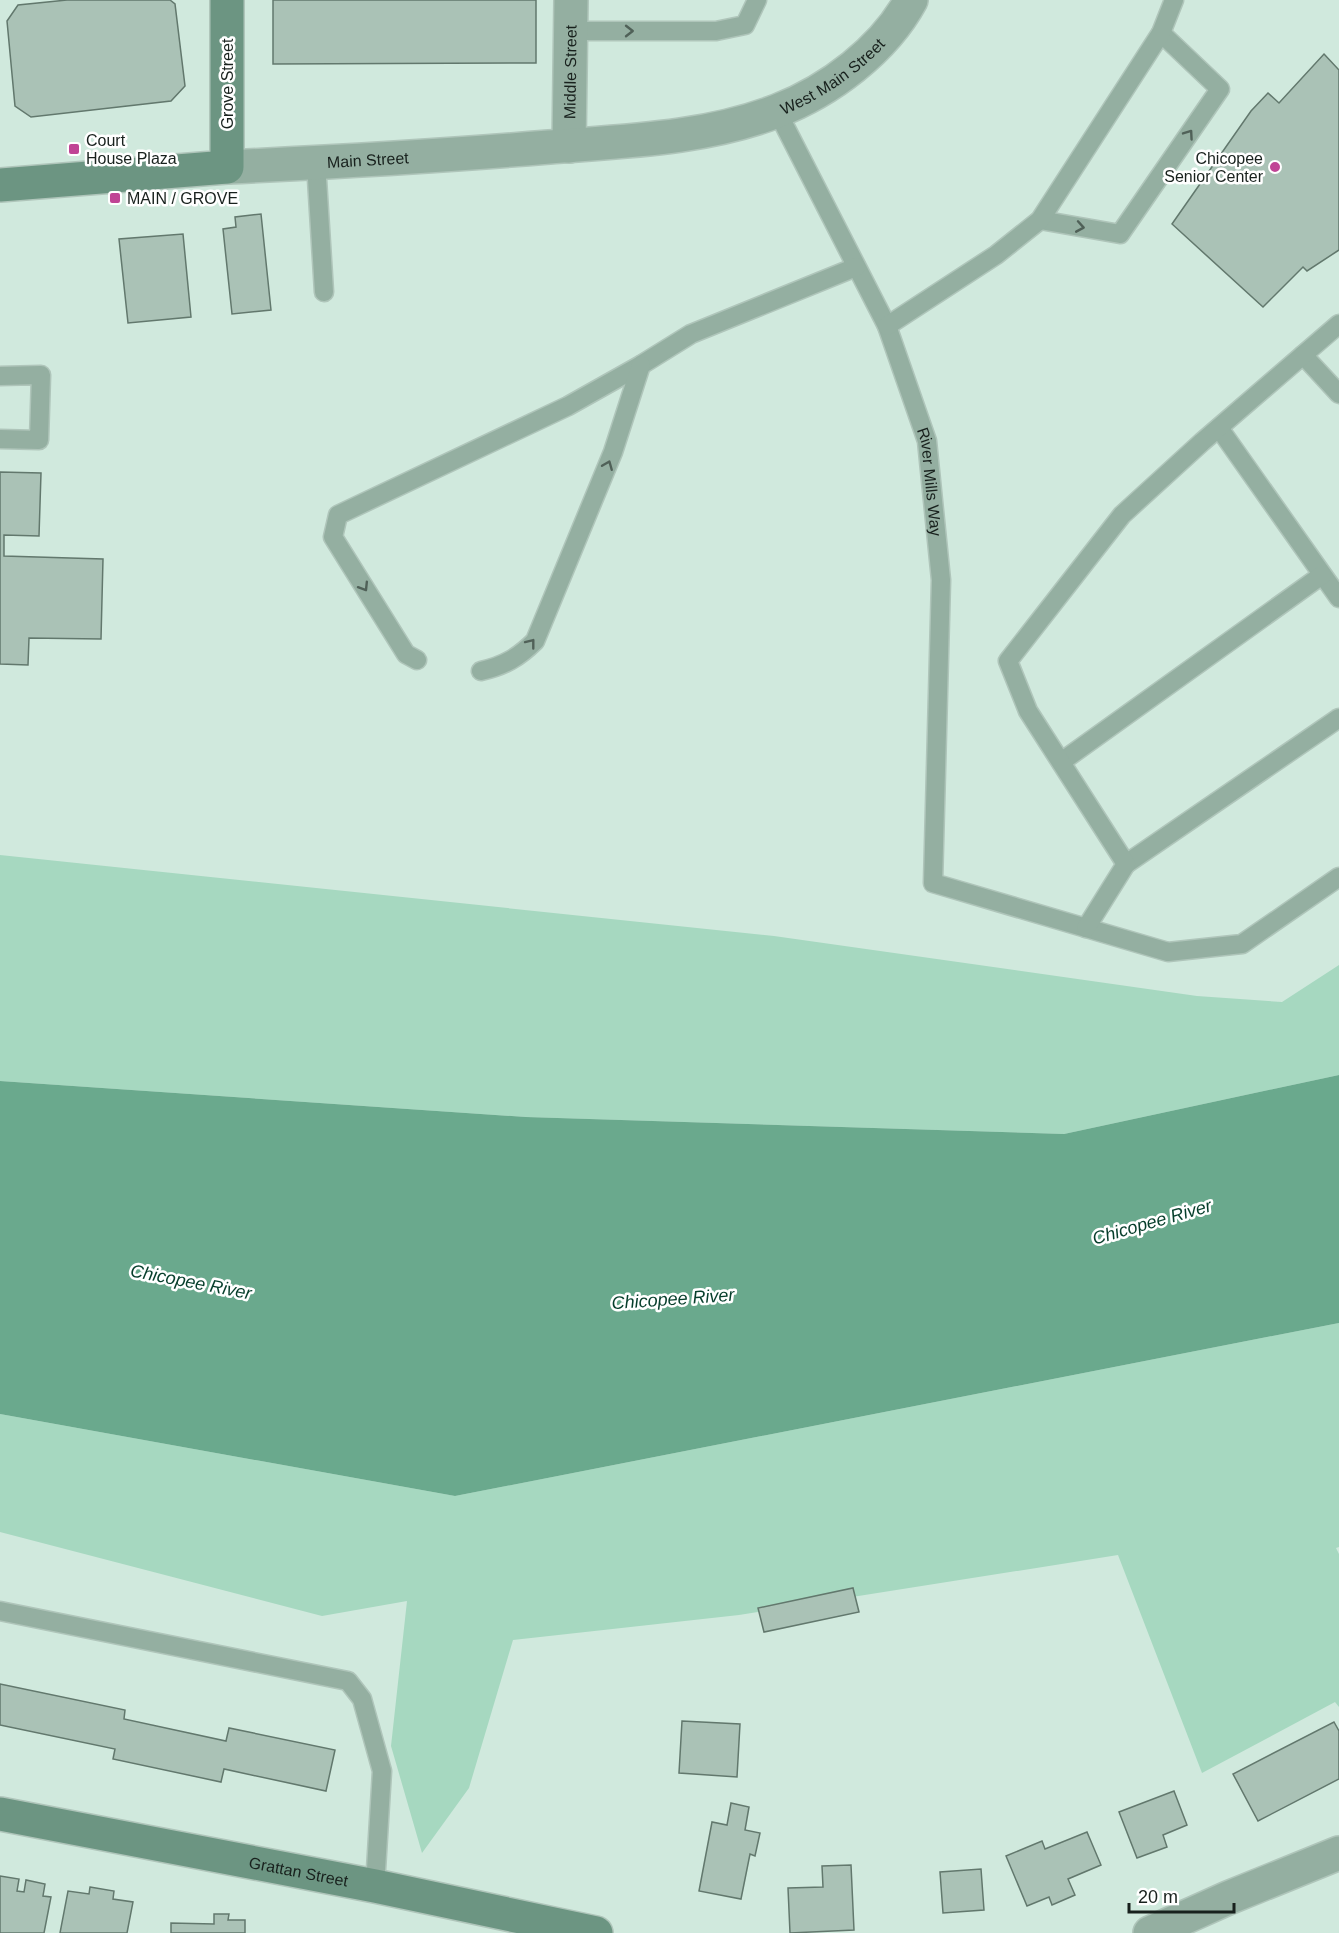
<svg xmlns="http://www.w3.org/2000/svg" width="1339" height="1933" font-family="Arial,sans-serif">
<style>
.green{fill:#a6d8c0}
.water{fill:#6aa98d}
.building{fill:#aac2b6;stroke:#62786d;stroke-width:1.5}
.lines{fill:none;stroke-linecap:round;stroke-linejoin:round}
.service-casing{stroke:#afc5ba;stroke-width:21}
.minor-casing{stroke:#afc5ba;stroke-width:36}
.secondary-casing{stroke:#afc5ba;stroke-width:36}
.service{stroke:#94afa1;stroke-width:18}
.minor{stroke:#94afa1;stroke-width:33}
.secondary{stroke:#6c9582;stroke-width:33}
.oneway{stroke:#506158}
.poi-dot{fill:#c04495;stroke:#fff;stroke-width:2}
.labels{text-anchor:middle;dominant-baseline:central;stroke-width:5;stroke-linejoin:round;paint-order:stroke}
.street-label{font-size:16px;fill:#18211d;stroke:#fff}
.poi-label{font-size:16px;fill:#18211d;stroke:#fff;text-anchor:start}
.water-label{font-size:18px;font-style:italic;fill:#063e2b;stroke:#fff}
</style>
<rect width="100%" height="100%" fill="#d0e9dd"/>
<!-- green -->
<g class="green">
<polygon points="0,855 774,936 1197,996 1282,1002 1339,965 1339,1075 1064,1134 526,1117 0,1081"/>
<polygon points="1339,1323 1339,1547 1336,1548 1339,1554 1339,1707 1335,1702 1202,1773 1118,1555 739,1615 513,1640 469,1788 422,1853 391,1746 407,1601 322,1616 0,1532 0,1414 455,1496"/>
</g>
<!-- water -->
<polygon class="water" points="1339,1075 1339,1323 455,1496 0,1414 0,1081 526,1117 1064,1134"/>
<!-- building -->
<g class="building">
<polygon points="67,0 170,0 175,4 185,86 171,101 31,117 15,106 7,21 18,5"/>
<polygon points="273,0 536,0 536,63 273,64"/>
<polygon points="1324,54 1339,70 1339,250 1307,271 1303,267 1263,307 1172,224 1251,111 1268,93 1279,103"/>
<polygon points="261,214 271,310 232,314 223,229 236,227 235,217"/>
<polygon points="183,234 191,317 128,323 119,239"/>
<polygon points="0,472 41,473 39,536 4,535 4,556 103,559 101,639 29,638 28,665 0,664"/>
<polygon points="853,1588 859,1612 764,1632 758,1608"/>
<polygon points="0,1684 125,1710 124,1719 226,1741 229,1728 335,1750 326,1791 224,1769 221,1782 113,1759 115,1749 0,1725"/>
<polygon points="682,1721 740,1724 737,1777 679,1773"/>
<polygon points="1334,1722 1339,1731 1339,1779 1258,1821 1233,1774"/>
<polygon points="1174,1791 1187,1825 1163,1835 1167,1847 1137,1858 1119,1812"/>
<polygon points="731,1803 749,1807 745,1830 760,1833 755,1856 750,1854 741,1899 699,1891 712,1822 727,1825"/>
<polygon points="1087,1832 1101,1865 1068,1879 1075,1895 1052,1905 1049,1897 1027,1906 1006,1856 1042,1841 1045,1849"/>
<polygon points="851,1865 854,1930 790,1933 788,1888 823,1887 822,1866"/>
<polygon points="981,1869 984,1910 943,1913 940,1872"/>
<polygon points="0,1876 19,1879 17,1891 24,1892 26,1880 45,1884 43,1896 51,1897 44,1933 0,1933"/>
<polygon points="90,1887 114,1891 113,1899 133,1902 127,1933 60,1933 68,1891 89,1894"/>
<polygon points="214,1914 229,1914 228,1920 245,1920 245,1933 171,1933 171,1923 214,1924"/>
</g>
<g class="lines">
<!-- service casing -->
<g class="service-casing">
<g id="service">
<polyline points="571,31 716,31 745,25 757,0"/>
<path id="s1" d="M777,111l110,215 40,115 14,139 -8,303 235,69 74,-8 97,-67"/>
<polyline points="316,163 324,292"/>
<polyline points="1040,220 1120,234 1220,89 1161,33"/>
<polyline points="887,326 996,255 1040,220 1161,33 1174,0"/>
<polyline points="1303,355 1339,394"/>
<polyline points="0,376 41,375 39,440 0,439"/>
<polyline points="1219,428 1339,598"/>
<polyline points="417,660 406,654 333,537 338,515 568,406 641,365 691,334 856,267"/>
<path d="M481,671c23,-5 38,-14 54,-30l78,-189 28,-87"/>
<polyline points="1061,762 1322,575"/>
<polyline points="1126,864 1339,718"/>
<polyline points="1086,928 1126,864 1028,711 1008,661 1122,515 1202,442 1339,324"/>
<polyline points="0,1611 348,1681 362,1699 382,1771 375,1886"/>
</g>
</g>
<!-- minor casing -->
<g class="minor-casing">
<g id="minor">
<path id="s2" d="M569,146l2,-146"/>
<path id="s3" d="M227,167c107,-5 214,-11 322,-20 76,-6 155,-8 228,-36 52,-20 107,-61 134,-111"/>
<polyline points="1150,1933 1228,1898 1339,1853"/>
</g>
</g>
<!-- secondary casing -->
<g class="secondary-casing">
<g id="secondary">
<polyline points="0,185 227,167 227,0"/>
<path id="s4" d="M0,1814l375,72 221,47"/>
</g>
</g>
<!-- service -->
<use href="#service" class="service"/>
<!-- minor -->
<use href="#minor" class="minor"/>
<!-- secondary -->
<use href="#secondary" class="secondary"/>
</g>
<!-- one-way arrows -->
<defs><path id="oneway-chevron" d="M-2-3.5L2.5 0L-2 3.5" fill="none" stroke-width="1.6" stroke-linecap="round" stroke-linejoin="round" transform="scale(1.5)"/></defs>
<g class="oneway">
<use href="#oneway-chevron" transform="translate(629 31)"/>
<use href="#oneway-chevron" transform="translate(1189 134) rotate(-55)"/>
<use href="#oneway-chevron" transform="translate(1080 227) rotate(10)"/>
<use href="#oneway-chevron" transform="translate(608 465) rotate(-68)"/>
<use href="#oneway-chevron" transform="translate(364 587) rotate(58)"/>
<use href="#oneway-chevron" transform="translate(531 643) rotate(-52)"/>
</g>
<!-- markers -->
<g class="poi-dot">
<rect x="68" y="143" width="12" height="12" rx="3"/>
<circle cx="1275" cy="167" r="6"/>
<rect x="109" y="192" width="12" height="12" rx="3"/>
</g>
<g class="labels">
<!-- street labels -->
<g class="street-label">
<text stroke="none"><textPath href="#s2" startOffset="74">Middle Street</textPath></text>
<text stroke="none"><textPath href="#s3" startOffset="620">West Main Street</textPath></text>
<text transform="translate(227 84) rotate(-90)">Grove Street</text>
<text stroke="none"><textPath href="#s3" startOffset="141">Main Street</textPath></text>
<text stroke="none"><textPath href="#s1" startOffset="404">River Mills Way</textPath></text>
<text stroke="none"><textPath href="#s4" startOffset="304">Grattan Street</textPath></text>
</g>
<!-- poi labels -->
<g class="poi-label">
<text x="86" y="140">Court<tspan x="86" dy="18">House Plaza</tspan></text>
<text x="1263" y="158" text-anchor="end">Chicopee<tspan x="1263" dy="18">Senior Center</tspan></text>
<text x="127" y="198">MAIN / GROVE</text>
</g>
<!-- water labels -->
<g class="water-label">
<text transform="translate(1152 1222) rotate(-16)">Chicopee River</text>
<text transform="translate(191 1282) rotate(11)">Chicopee River</text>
<text transform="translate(673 1299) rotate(-4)">Chicopee River</text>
</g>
</g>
<!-- scale -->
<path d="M1129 1903v9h105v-9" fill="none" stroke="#18211d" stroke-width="3"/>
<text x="1138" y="1903" font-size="18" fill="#18211d" stroke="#ffffff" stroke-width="4.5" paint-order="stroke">20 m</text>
</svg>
